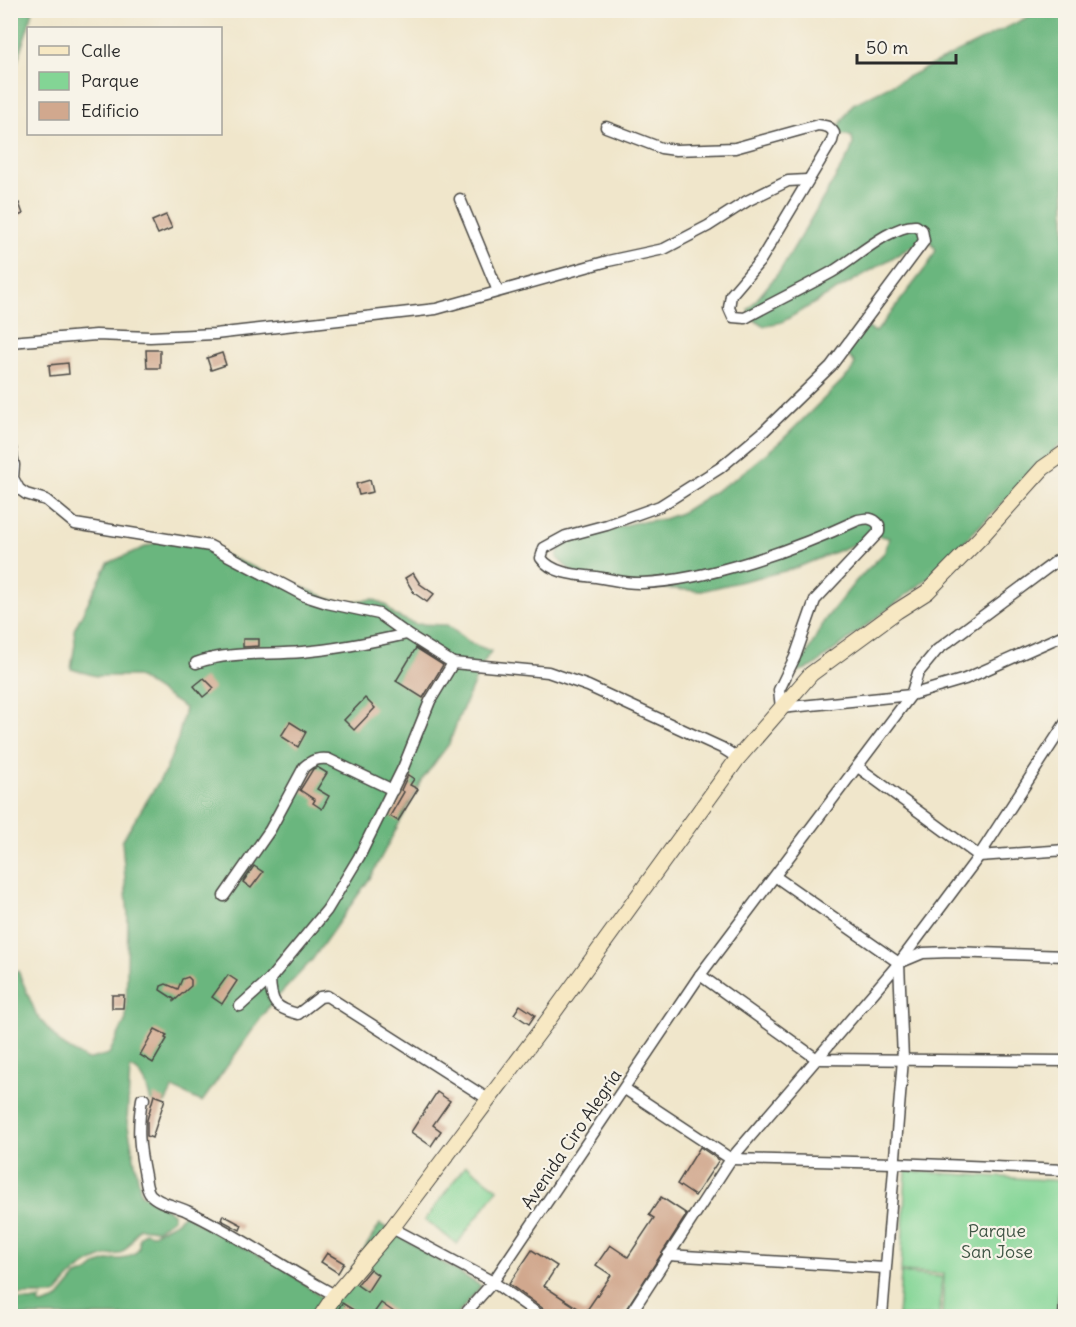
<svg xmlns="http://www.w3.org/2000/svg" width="1076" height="1327" font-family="Delius,sans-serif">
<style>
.green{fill:#83d595;stroke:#578060;stroke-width:1.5}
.forest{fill:#6ab67e;stroke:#4a7054;stroke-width:1.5}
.building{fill:#d1a88e}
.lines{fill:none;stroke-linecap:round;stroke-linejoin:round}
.street-casing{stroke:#494743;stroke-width:13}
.secondary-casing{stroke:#494743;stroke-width:17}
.street{stroke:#fff;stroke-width:10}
.secondary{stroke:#f7e8c3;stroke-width:15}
.labels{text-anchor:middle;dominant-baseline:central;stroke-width:4.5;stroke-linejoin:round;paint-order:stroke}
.street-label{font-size:18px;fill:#2b2b2b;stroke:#f7f3e8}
.park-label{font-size:18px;fill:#415646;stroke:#f7f3e8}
</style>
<rect width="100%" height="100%" fill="#f7f3e8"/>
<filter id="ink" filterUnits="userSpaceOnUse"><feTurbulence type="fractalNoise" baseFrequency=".0167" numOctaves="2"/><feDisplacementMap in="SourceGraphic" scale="12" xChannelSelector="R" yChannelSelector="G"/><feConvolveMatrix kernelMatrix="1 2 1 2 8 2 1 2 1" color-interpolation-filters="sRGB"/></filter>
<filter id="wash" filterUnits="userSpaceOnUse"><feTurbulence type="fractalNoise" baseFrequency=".008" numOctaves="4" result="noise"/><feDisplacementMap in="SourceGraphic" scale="24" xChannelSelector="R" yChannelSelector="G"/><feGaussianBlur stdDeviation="1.35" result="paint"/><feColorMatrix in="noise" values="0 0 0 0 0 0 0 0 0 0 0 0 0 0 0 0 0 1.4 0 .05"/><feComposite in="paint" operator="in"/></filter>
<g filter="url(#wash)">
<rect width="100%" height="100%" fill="#f0e6cb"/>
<!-- green -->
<g class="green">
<polygon points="466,1165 498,1189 457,1244 425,1220"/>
<polygon points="906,1171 1064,1181 1057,1316 942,1316 944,1274 901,1271"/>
<polygon points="901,1273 942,1277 939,1316 898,1316"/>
</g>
<!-- forest -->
<g class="forest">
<polygon points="11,10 33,11 11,82 10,11"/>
<polygon points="1046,11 1065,11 1065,440 926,580 812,667 785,676 806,656 824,621 856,581 885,552 889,538 877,535 793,569 701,591 603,584 573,573 557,558 560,543 579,535 588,536 633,523 664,519 681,513 736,478 780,442 851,372 855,363 848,356 844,347 866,327 876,332 928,265 936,250 928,237 782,322 764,326 752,319 748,310 780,271 850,153 853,144 852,137 847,135 834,134 853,104 1038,12"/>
<path d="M159,541l34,1 137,57 16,3 27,-3 13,6 8,10 21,9 32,1 23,18 21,8 -9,14 -23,52 -10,27 -25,33 -54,101 -58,82 -42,45 -68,97 -29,-14 -8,15 -14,-1c-4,-13 -6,-30 -21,-34l-3,53 14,73 32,19v5l-16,12 -18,-2c-9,13 -6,15 -19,26 -18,1 -36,10 -49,23 -6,6 -10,13 -16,18h-44v-324h7l19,45 25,29 25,15 22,-6 17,-35 2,-103 -6,-75 44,-71 12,-31 7,-31 -49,-32h-40l-25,-7 4,-25 -1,-14 34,-67z"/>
<polygon points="185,1214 206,1228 285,1269 330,1304 380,1224 481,1286 456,1316 11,1316 10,1299 30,1301 41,1299 39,1303 42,1305 57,1300 77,1276 88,1272 98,1264 114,1259 122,1259 135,1253 139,1248 139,1238 144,1232 153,1234 174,1223"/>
</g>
<g id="blocks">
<!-- building -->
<g class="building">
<polygon points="19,203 23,214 10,219 10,206"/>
<polygon points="166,215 172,228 158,234 152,221"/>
<polygon points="146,350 160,350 160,368 147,368"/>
<polygon points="222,353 226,365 211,370 207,358"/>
<polygon points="68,363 69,374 50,376 49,365"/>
<polygon points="370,480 373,492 359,495 356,484"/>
<polygon points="413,573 420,584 434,594 427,602 414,593 405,578"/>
<polygon points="243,639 259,639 259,646 243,647"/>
<polygon points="416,648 443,665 423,698 396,681"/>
<polygon points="204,678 214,688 203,697 194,686"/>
<polygon points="365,698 375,708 354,730 344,720"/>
<polygon points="290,722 306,732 298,747 281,736"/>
<polygon points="317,767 327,773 317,789 329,796 322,809 313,803 315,800 300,790 313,769"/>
<polygon points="408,775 414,779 410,785 418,789 398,821 390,816 404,792 401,790"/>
<polygon points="254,866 263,872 251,888 243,882"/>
<polygon points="228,975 237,981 222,1004 212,997"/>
<polygon points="188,977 191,980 191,986 174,1001 174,999 160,990 161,986 166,984 178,989 182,979"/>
<polygon points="112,995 124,995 123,1008 112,1008"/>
<polygon points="520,1005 535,1015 529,1024 514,1014"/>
<polygon points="155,1029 167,1035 165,1038 167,1039 153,1063 140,1055"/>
<polygon points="437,1092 450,1101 433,1125 441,1131 431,1146 411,1132"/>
<polygon points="154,1095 165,1099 152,1138 147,1136 147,1120"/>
<polygon points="700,1147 719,1160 695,1196 677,1184"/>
<polygon points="661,1197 687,1214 621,1317 548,1317 545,1310 509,1284 532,1250 557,1266 544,1286 585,1313 611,1275 596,1265 610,1245 628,1257 654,1218 649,1215"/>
<polygon points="223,1215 242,1225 240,1230 221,1220"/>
<polygon points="327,1253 344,1263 338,1273 321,1262"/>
<polygon points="370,1269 378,1275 367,1292 357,1285"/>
<polygon points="342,1303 365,1317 334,1317"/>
<polygon points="381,1303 401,1317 371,1317"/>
</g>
</g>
</g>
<g filter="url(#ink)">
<use href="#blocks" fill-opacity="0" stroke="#494743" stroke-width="1.5"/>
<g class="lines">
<!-- street casing -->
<g class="street-casing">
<g id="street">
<path d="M606,127l55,21 15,2 59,-2 83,-23c8,1 12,1 16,8l-2,8 -72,120 -29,34 -2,13 4,9 12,1c29,-16 58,-30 87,-46 21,-12 60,-48 84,-46l6,4 2,11 -93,125 -69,67 -42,35 -60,38 -53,19 -41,11 -22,12 -3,10c11,16 37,17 55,19 15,2 31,7 45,6 66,-2 157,-35 217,-63 9,-2 15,-3 21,5v7l-64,68 -20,57 -16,33 2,18 130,-13 54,-16 101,-45"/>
<polyline points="460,199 498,291"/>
<polyline points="10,342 96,335 150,337 215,334 436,309 608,261 664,249 708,226 747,201 788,181 807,180"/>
<polyline points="10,444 14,465 13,478 19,489 26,494 46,500 75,524 210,546 305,596 327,603 379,614 407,634 453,663 548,672 588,686 722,748 738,758"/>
<path d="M196,663c34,-12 71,-8 106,-11 36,-3 70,-10 105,-18"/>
<polyline points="858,767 979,856 1066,850"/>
<polyline points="776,877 899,963"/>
<path d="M224,896l46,-66 34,-63c8,-7 14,-9 24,-8l65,31"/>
<polyline points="899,963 923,953 951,952 1066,956"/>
<polyline points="700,975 817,1059 1066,1061"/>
<path d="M270,979c1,24 5,29 28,35l22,-17 7,-1 161,103"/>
<polyline points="240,1006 270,979 327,910 359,857 403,768 430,701 453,663"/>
<polyline points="625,1089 731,1159 894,1163 1066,1170"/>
<path d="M144,1099h-2c-5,31 -3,47 3,77 1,6 1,12 5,18 9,10 25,11 37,17 52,24 98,58 148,84"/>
<polyline points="392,1228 493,1282 541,1316"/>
<polyline points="668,1255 885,1268"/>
<polyline points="463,1316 493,1282 700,975 911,695 918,673 937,650 1066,554"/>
<polyline points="629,1316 731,1159 899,963 979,856 1066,722"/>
<polyline points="882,1316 903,1059 899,963"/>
<polyline points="1064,1316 1066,1293"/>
</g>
</g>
<!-- secondary casing -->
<g class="secondary-casing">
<polyline id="secondary" points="321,1316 335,1295 392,1228 546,1023 738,758 811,674 897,611 927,592 980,538 1043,468 1066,452"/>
</g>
<!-- street -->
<use href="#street" class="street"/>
<!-- secondary -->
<use href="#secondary" class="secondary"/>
</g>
</g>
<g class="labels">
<!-- street labels -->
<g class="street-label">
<text transform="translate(571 1139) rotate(-56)">Avenida Ciro Alegría</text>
</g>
<!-- park labels -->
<g class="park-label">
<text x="997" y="1230">Parque<tspan x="997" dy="21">San Jose</tspan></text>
</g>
</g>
<!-- margin -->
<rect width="1076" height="1327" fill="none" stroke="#f7f3e8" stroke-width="36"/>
<!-- legend -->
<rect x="27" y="27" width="195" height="108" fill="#f7f3e8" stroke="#a5a39c" stroke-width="1.5"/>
<rect x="39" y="46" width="30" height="9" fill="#f7e8c3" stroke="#a5a39c" stroke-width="1.5"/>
<text x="81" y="57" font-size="18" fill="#2b2b2b">Calle</text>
<rect x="39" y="72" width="30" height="18" fill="#83d595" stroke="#a5a39c" stroke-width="1.5"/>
<text x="81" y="87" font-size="18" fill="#2b2b2b">Parque</text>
<rect x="39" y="102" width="30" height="18" fill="#d1a88e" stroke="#a5a39c" stroke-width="1.5"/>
<text x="81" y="117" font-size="18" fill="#2b2b2b">Edificio</text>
<!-- scale -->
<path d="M857 54v9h99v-9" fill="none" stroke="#2b2b2b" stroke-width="3"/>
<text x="866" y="54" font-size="18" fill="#2b2b2b" stroke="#f7f3e8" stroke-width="4.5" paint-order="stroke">50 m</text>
</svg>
